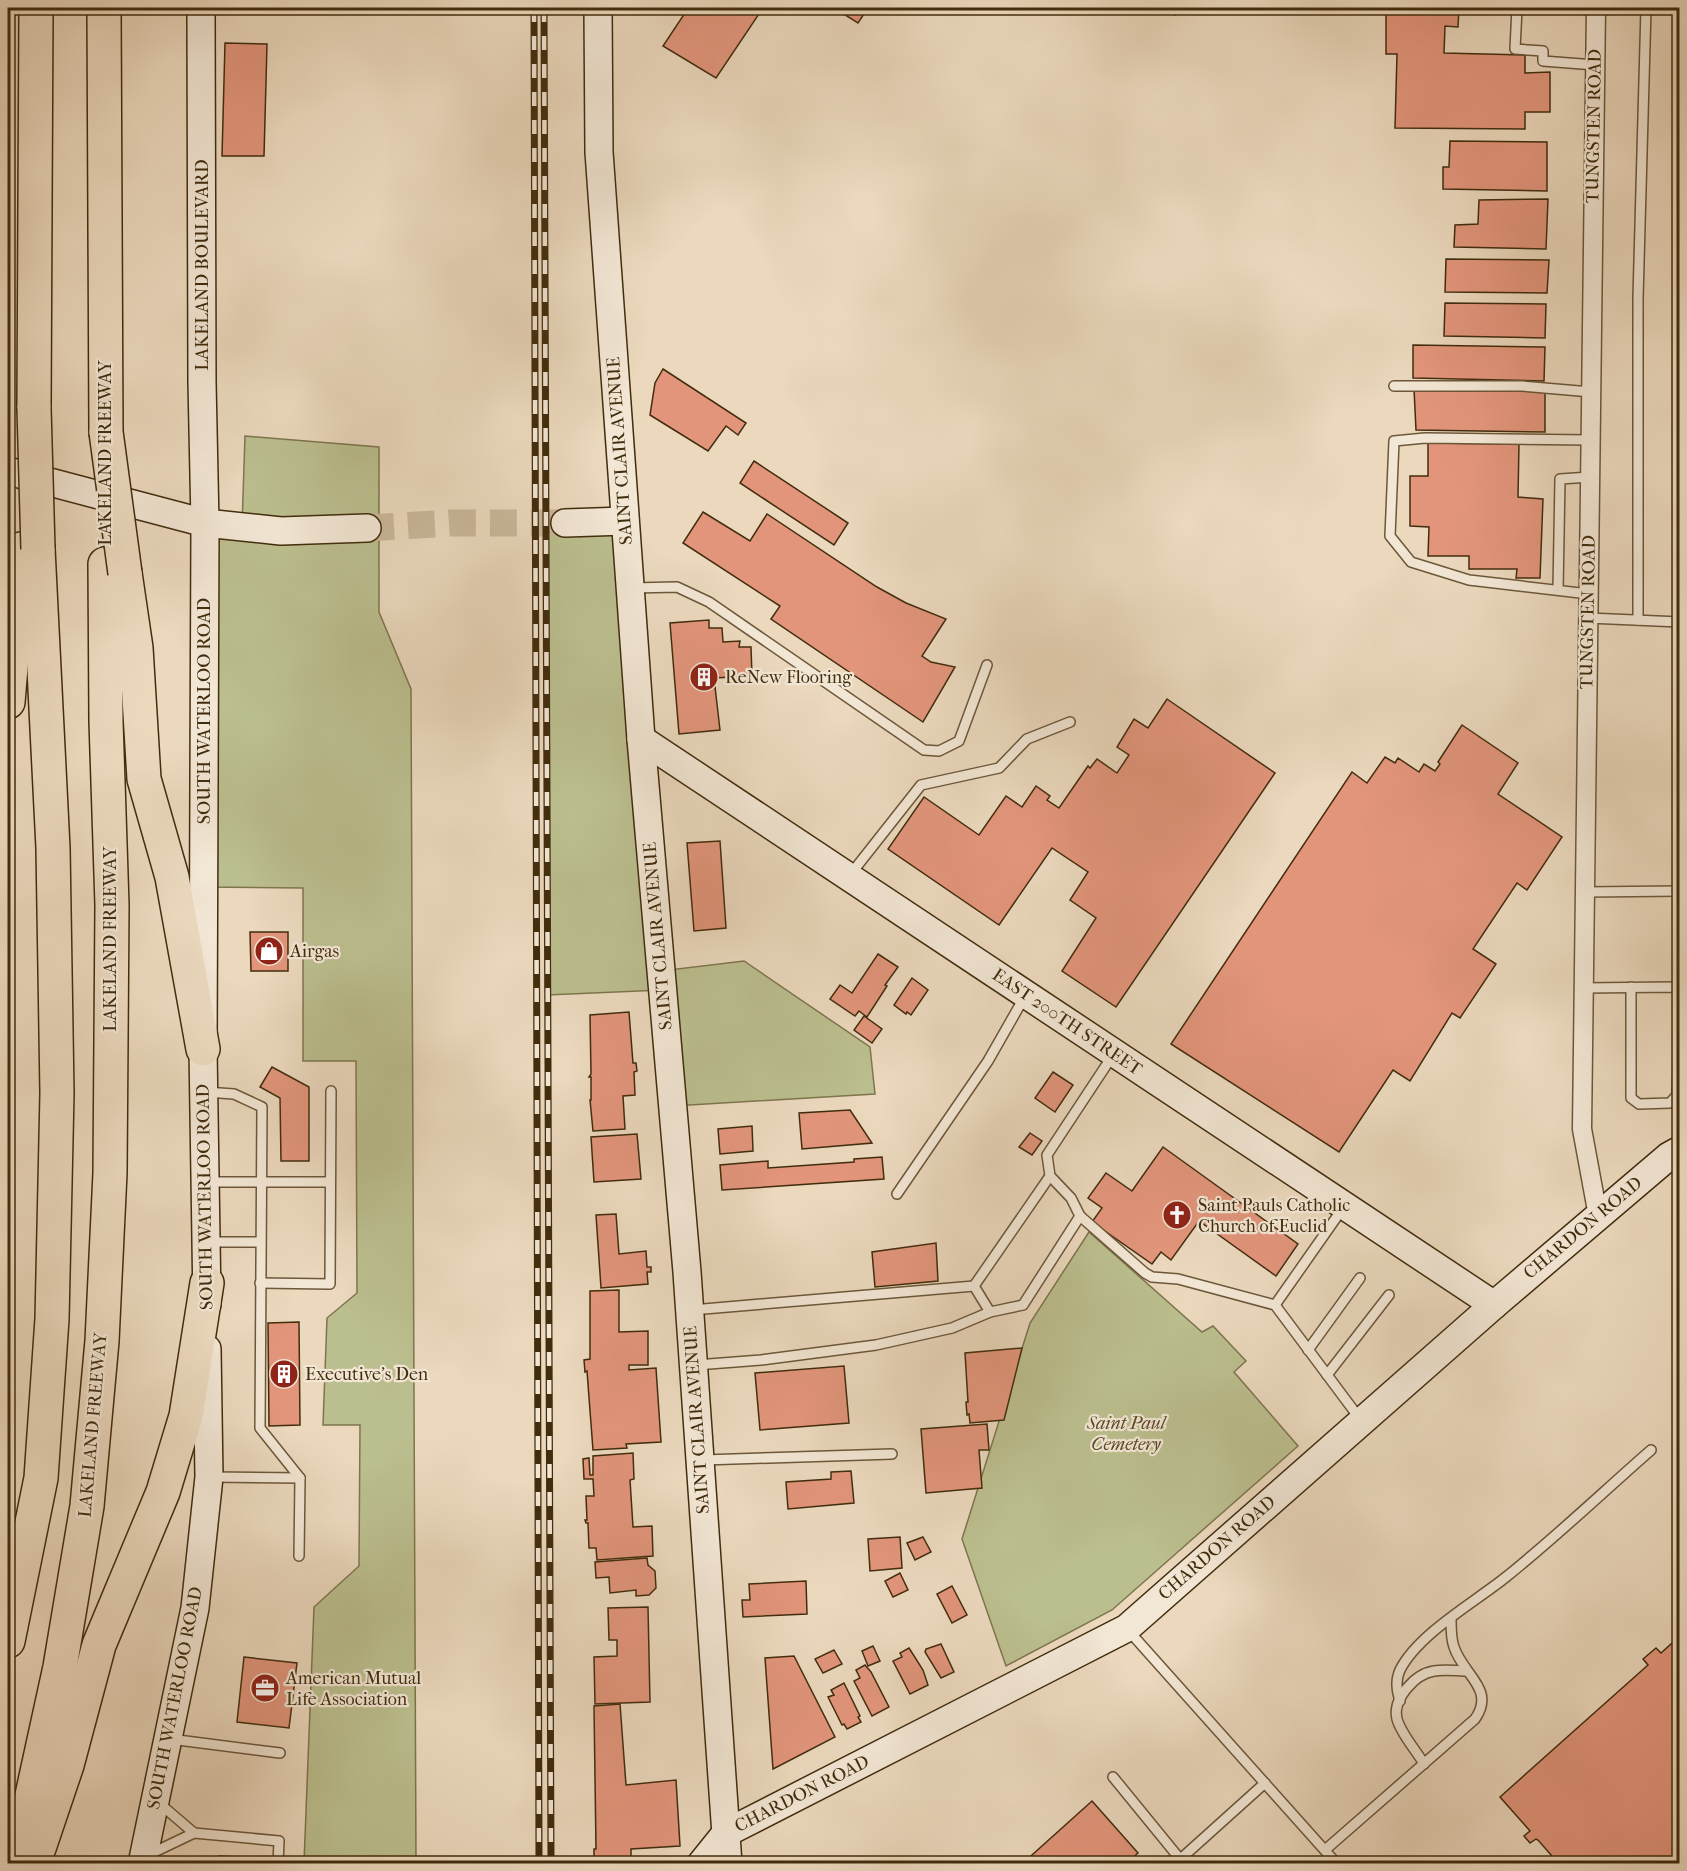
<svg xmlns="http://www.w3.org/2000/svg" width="1687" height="1871" font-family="'IM FELL French Canon',serif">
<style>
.green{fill:#bbbe8e;stroke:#7e754e;stroke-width:1.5}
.building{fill:#e2957b;stroke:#412c0d;stroke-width:1.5}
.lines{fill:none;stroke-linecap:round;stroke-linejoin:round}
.secondary-tunnel{stroke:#c9b69a;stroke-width:27;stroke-dasharray:27 14;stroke-linecap:butt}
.lane-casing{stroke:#6c5739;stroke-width:12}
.street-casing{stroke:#6c5739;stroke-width:21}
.secondary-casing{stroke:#412c0d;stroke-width:30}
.highway-casing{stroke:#412c0d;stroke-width:36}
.lane{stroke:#f2e6d4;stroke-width:9}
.street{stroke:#f2e6d4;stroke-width:18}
.secondary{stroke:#f2e6d4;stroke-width:27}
.highway{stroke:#ebd8bd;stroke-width:33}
.rail-casing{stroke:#412c0d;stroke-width:7}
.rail{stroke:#f2e6d4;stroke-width:4.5;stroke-dasharray:14;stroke-linecap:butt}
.highway-bridge-casing{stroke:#412c0d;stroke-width:36;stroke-linecap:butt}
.highway-bridge{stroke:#ebd8bd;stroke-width:33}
.labels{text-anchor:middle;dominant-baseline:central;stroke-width:4.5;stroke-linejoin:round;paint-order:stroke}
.street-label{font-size:18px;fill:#412c0d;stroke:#f2e6d4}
.poi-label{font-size:18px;fill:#412c0d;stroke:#f2e6d4;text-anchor:start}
.park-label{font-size:18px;font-style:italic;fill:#594927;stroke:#f2e6d4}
</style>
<rect width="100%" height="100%" fill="#ebd8bd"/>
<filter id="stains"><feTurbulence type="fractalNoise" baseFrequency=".00333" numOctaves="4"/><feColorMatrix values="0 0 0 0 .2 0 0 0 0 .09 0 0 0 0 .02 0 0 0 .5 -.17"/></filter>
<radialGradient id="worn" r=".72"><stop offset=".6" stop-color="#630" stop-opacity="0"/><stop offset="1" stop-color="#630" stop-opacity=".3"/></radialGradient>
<!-- green -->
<g class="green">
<polygon points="245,436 379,447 379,612 411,689 416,1863 304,1863 314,1607 359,1566 360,1425 323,1425 327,1318 357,1293 356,1061 303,1061 303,888 204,887 205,523 242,527"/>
<polygon points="625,521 661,971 744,961 870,1047 875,1094 673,1106 662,990 547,995 545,523"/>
<polygon points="1089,1232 1202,1332 1213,1326 1246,1361 1234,1372 1298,1446 1112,1610 1006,1666 962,1539 1030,1323"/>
</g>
<!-- building -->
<g class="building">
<polygon points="677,8 763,8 716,78 663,46 685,13"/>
<polygon points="834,8 868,8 858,23"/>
<polygon points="1163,8 1180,8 1175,15"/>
<polygon points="1386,8 1459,8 1458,27 1445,26 1444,53 1525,55 1525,73 1550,72 1550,112 1525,112 1525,129 1395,128 1397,54 1386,54"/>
<polygon points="225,43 267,44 264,156 222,156"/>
<polygon points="1450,141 1547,142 1547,191 1443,189 1443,167 1449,167"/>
<polygon points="1548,199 1546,249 1454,247 1455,225 1478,224 1479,200"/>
<polygon points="1446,259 1549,260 1547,293 1445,292"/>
<polygon points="1445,303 1546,304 1545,338 1444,336"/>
<polygon points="1413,345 1545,347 1544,381 1413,378"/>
<polygon points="663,369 746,423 738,435 726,426 708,451 650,415 655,383"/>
<polygon points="1414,389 1545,390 1545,432 1416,430"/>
<polygon points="1428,443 1519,444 1518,497 1543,499 1540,578 1516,578 1517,569 1469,569 1469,556 1428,556 1429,527 1410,526 1410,476 1428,476"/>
<polygon points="754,461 848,523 834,545 740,483"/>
<polygon points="703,512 750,541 767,514 877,587 906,603 946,619 922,656 931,662 955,667 923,722 771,619 780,606 683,543"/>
<polygon points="709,620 709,628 722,628 723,642 740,641 739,647 751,647 752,676 714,678 720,730 679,734 670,623"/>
<polygon points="1167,699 1275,773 1116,1007 1062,971 1096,918 1070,900 1088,872 1052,848 999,925 888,849 924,797 979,835 1006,796 1022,807 1036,786 1050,796 1047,800 1059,808 1088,766 1090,768 1097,759 1117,773 1129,755 1117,747 1134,719 1148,728"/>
<polygon points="1462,725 1518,763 1498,794 1562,837 1527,890 1517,883 1473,949 1496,964 1460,1018 1452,1013 1410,1081 1393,1070 1339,1152 1171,1044 1352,772 1367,783 1385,757 1395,763 1398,758 1419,772 1424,764 1435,771 1440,764 1438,762"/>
<polygon points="720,841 726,928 694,931 687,843"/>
<polygon points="250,932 288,932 288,971 251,971"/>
<polygon points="878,954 898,967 885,985 887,986 867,1017 859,1011 855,1016 830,999 840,985 852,993"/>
<polygon points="912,978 928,990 911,1015 907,1012 906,1014 894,1005"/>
<polygon points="629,1012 633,1063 636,1063 637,1071 634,1072 635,1095 623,1096 625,1129 593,1131 590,1100 591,1100 591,1077 589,1077 591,1074 590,1015"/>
<polygon points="864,1016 882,1029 872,1043 854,1030"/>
<polygon points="272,1067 309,1087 309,1161 281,1161 280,1098 260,1087"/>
<polygon points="1053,1072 1073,1085 1055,1112 1035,1098"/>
<polygon points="850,1110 872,1143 802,1149 799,1113"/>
<polygon points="752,1126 753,1151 720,1154 718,1129"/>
<polygon points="1030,1133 1042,1141 1032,1155 1019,1147"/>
<polygon points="637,1134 641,1179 594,1182 591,1137"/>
<polygon points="1163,1147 1298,1244 1276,1276 1199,1221 1171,1260 1161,1252 1152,1264 1092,1222 1102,1208 1088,1198 1106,1173 1132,1191"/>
<polygon points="882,1157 884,1179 722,1190 720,1165 768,1161 768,1168 854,1162 854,1159"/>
<polygon points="616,1214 619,1254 646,1251 647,1267 651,1267 651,1272 647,1272 648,1284 601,1288 596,1215"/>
<polygon points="936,1243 938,1281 875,1287 872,1252"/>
<polygon points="619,1290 619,1332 648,1331 648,1365 629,1365 629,1370 656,1368 661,1442 626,1444 627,1448 593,1450 587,1371 585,1372 584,1360 590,1359 590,1291"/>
<polygon points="299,1322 300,1425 269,1426 268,1323"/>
<polygon points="1022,1348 1004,1420 970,1423 969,1414 967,1415 966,1402 968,1402 965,1353"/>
<polygon points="844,1366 849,1423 760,1430 755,1373"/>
<polygon points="987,1424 989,1450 979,1450 982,1488 926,1493 921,1429"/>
<polygon points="633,1453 634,1479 630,1480 633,1527 652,1526 653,1556 597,1560 596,1548 589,1548 588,1523 586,1523 585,1520 587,1520 586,1496 594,1496 593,1479 584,1479 583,1459 589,1458 590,1475 593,1475 593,1456"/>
<polygon points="851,1471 854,1503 788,1509 786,1482 831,1479 831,1472"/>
<polygon points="900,1537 902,1568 870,1571 868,1539"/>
<polygon points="923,1537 931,1552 915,1560 907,1543"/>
<polygon points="647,1558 648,1565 655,1571 656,1588 649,1595 636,1596 636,1590 610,1593 609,1577 596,1578 595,1562"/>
<polygon points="900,1573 908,1590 893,1597 885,1581"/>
<polygon points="806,1581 807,1614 743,1617 742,1600 750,1600 749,1584"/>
<polygon points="952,1586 967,1615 952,1623 937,1594"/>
<polygon points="648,1607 650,1702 595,1704 594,1657 617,1656 617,1640 609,1640 608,1608"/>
<polygon points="1680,1636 1680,1864 1559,1864 1538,1840 1536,1839 1530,1843 1524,1836 1530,1831 1500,1797 1648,1665 1643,1659 1656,1648 1661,1653"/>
<polygon points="941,1644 954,1672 941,1678 925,1652 926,1649"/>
<polygon points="873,1646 880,1661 868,1666 862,1651"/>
<polygon points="909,1648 923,1670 928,1685 910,1694 893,1661 902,1657 900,1653"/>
<polygon points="834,1650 842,1664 823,1673 815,1659"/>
<polygon points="794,1656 835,1737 773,1769 765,1658"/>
<polygon points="244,1657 297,1663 289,1728 237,1722"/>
<polygon points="865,1665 871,1672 889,1707 872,1716 854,1681 860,1678 856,1670"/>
<polygon points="844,1683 860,1716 858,1717 861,1722 847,1729 844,1724 842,1725 828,1697 834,1695 831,1690"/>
<polygon points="620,1704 626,1785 676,1780 680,1846 631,1849 631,1864 594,1864 594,1849 596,1849 594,1706"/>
<polygon points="1092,1801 1138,1853 1126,1864 1022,1864"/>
<polygon points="219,1856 259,1858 258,1864 218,1864"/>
</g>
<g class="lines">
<!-- secondary-tunnel -->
<polyline class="secondary-tunnel" points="367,528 450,523 565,523"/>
<!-- lane casing -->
<g class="lane-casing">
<g id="lane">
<polyline points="1517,8 1515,49 1543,51 1543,61 1595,65"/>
<polyline points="1394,386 1522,386 1591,392"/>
<polyline points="632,588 677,587 709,602 924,750 939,751 959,741 987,665"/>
<polyline points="1558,590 1560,479 1590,477"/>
<polyline points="1589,594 1469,580 1411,562 1390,536 1394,441 1425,438 1590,440"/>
<polyline points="1588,618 1680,622"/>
<polyline points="1638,620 1638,298 1646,8"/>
<polyline points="850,875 921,785 999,768 1027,739 1070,722"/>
<polyline points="1585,892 1680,891"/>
<polyline points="1631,987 1631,1098 1639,1104 1670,1103 1677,1095 1680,1018"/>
<polyline points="1584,988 1674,987 1680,992"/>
<polyline points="205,1092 234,1094 262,1107 260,1428 300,1478"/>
<polyline points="206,1182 330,1182"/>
<polyline points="897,1194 988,1061 1025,996"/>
<polyline points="1080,1216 1145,1273 1152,1277 1178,1279 1275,1305 1360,1419"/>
<polyline points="208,1242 260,1242"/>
<polyline points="260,1283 330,1284 331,1091"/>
<polyline points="974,1286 990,1312"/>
<polyline points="1275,1305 1343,1208"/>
<polyline points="692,1310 974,1286 1050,1176"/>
<polyline points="1308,1350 1360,1278"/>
<polyline points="696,1365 761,1360 876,1345 952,1328 990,1312 1023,1305 1080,1216 1071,1198 1050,1176 1047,1155 1113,1055"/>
<polyline points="1327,1375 1389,1295"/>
<polyline points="703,1460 892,1454"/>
<polyline points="211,1477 300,1478 299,1556"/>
<polyline points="1128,1630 1337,1864"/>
<path d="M1400,1701c-3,-10 -5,-20 0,-31 18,-36 75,-68 106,-93 50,-40 97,-85 145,-127"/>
<polyline points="170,1739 280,1753"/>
<path d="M1424,1764c-8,-14 -23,-30 -27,-45 -5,-20 18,-45 37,-48 11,-2 23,0 33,0"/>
<polyline points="1113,1777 1180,1859"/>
<polyline points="194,1833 279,1841 278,1864"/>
<path d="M1325,1850l150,-131c21,-30 -12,-44 -21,-72 -3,-8 -3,-19 -3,-28"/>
<polyline points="148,1855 194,1833 159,1803"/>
<polyline points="1175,1864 1265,1783"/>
</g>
</g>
<!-- street casing -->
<g class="street-casing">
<polyline id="street" points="1596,8 1582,1129 1598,1216"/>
</g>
<!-- secondary casing -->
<g class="secondary-casing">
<g id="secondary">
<polyline points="201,8 202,382 205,523 203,1049 207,1304"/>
<polyline points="598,8 599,152 641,739 687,1272 728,1864"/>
<polyline points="8,471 205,523 281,531 367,528"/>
<polyline points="565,523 625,521"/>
<polyline points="641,739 1494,1305"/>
<polyline points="142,1864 195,1608 209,1477 207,1349"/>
<polyline points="701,1864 726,1833 1127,1628 1494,1305 1669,1156 1680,1150"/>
</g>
</g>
<!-- highway casing -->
<g class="highway-casing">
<g id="highway">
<polyline points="104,8 106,432"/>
<polyline points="34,408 36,8"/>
<polyline points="125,573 136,648 144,779 172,877 203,1049"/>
<polyline points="8,702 21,549"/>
<polyline points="8,1641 41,1478 52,1319 57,1093 53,848 38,549"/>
<polyline points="39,1848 67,1765 99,1645 163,1492 186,1416 207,1283"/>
<polyline points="17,1864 60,1667 87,1506 102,1341 110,1173 112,905 106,721 105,564"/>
</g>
</g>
<!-- lane -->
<use href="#lane" class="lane"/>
<!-- street -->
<use href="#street" class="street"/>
<!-- secondary -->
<use href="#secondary" class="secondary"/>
<!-- highway -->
<use href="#highway" class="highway"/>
<!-- rail casing -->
<g class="rail-casing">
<g id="rail">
<polyline points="534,8 539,1864"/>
<polyline points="544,8 551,1864"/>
</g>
</g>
<!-- rail -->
<use href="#rail" class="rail"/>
<!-- highway-bridge casing -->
<g class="highway-bridge-casing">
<g id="highway-bridge">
<polyline points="34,408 38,549"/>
<polyline points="106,432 125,573"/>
</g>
</g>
<!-- highway-bridge -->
<use href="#highway-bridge" class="highway-bridge"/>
</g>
<!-- icons -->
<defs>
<g id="building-disc" transform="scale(1.5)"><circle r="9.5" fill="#8f2418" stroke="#f2e6d4"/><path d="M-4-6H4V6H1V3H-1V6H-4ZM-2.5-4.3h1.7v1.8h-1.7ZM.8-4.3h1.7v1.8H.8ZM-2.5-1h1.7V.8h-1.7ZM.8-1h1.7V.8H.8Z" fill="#fff"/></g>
<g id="shop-disc" transform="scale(1.5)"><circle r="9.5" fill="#8f2418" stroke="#f2e6d4"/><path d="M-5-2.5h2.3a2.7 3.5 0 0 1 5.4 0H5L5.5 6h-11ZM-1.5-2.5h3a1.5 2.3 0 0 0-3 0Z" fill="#fff"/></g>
<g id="church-disc" transform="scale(1.5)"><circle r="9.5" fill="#8f2418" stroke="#f2e6d4"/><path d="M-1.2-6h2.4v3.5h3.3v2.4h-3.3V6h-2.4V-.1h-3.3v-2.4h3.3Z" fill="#fff"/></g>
<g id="office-disc" transform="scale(1.5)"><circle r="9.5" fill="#8f2418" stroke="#f2e6d4"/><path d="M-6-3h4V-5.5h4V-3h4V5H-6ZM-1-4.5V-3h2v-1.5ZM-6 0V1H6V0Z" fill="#fff"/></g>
</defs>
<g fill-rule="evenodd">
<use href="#building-disc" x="704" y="677"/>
<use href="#shop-disc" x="269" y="951"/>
<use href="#church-disc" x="1177" y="1215"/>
<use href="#building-disc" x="284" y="1374"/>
<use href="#office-disc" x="265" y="1688"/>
</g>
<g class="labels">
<!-- street labels -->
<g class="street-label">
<text transform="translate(1594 126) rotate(-89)">TUNGSTEN ROAD</text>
<text transform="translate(202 265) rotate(-90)">LAKELAND BOULEVARD</text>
<text transform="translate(620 451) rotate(-94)">SAINT CLAIR AVENUE</text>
<text transform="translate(105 453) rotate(-90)">LAKELAND FREEWAY</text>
<text transform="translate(1588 612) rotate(-89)">TUNGSTEN ROAD</text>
<text transform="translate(204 711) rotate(-90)">SOUTH WATERLOO ROAD</text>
<text transform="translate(658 936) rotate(-95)">SAINT CLAIR AVENUE</text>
<text transform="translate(110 939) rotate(-90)">LAKELAND FREEWAY</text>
<text transform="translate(1067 1022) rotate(34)">EAST 200TH STREET</text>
<text transform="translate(205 1197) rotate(-91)">SOUTH WATERLOO ROAD</text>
<text transform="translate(1583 1228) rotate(-40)">CHARDON ROAD</text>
<text transform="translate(697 1420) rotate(-94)">SAINT CLAIR AVENUE</text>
<text transform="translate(93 1425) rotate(-85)">LAKELAND FREEWAY</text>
<text transform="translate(1217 1548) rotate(-41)">CHARDON ROAD</text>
<text transform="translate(175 1698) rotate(-79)">SOUTH WATERLOO ROAD</text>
<text transform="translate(802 1794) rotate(-27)">CHARDON ROAD</text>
</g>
<!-- poi labels -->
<g class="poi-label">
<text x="725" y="677">ReNew Flooring</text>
<text x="290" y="951">Airgas</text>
<text x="1198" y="1205">Saint Pauls Catholic<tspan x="1198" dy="21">Church of Euclid</tspan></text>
<text x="305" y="1374">Executive's Den</text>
<text x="286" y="1678">American Mutual<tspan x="286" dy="21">Life Association</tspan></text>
</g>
<!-- park labels -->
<g class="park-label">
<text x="1126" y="1423">Saint Paul<tspan x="1126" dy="21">Cemetery</tspan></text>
</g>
</g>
<!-- margin -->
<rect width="1687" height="1871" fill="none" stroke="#ebd8bd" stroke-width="30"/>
<rect x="9" y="9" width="1669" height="1853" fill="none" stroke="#412c0d" stroke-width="3"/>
<rect x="15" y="15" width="1657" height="1841" fill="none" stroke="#412c0d" stroke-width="1.5"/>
<rect width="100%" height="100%" filter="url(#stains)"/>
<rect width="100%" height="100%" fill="url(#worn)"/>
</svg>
